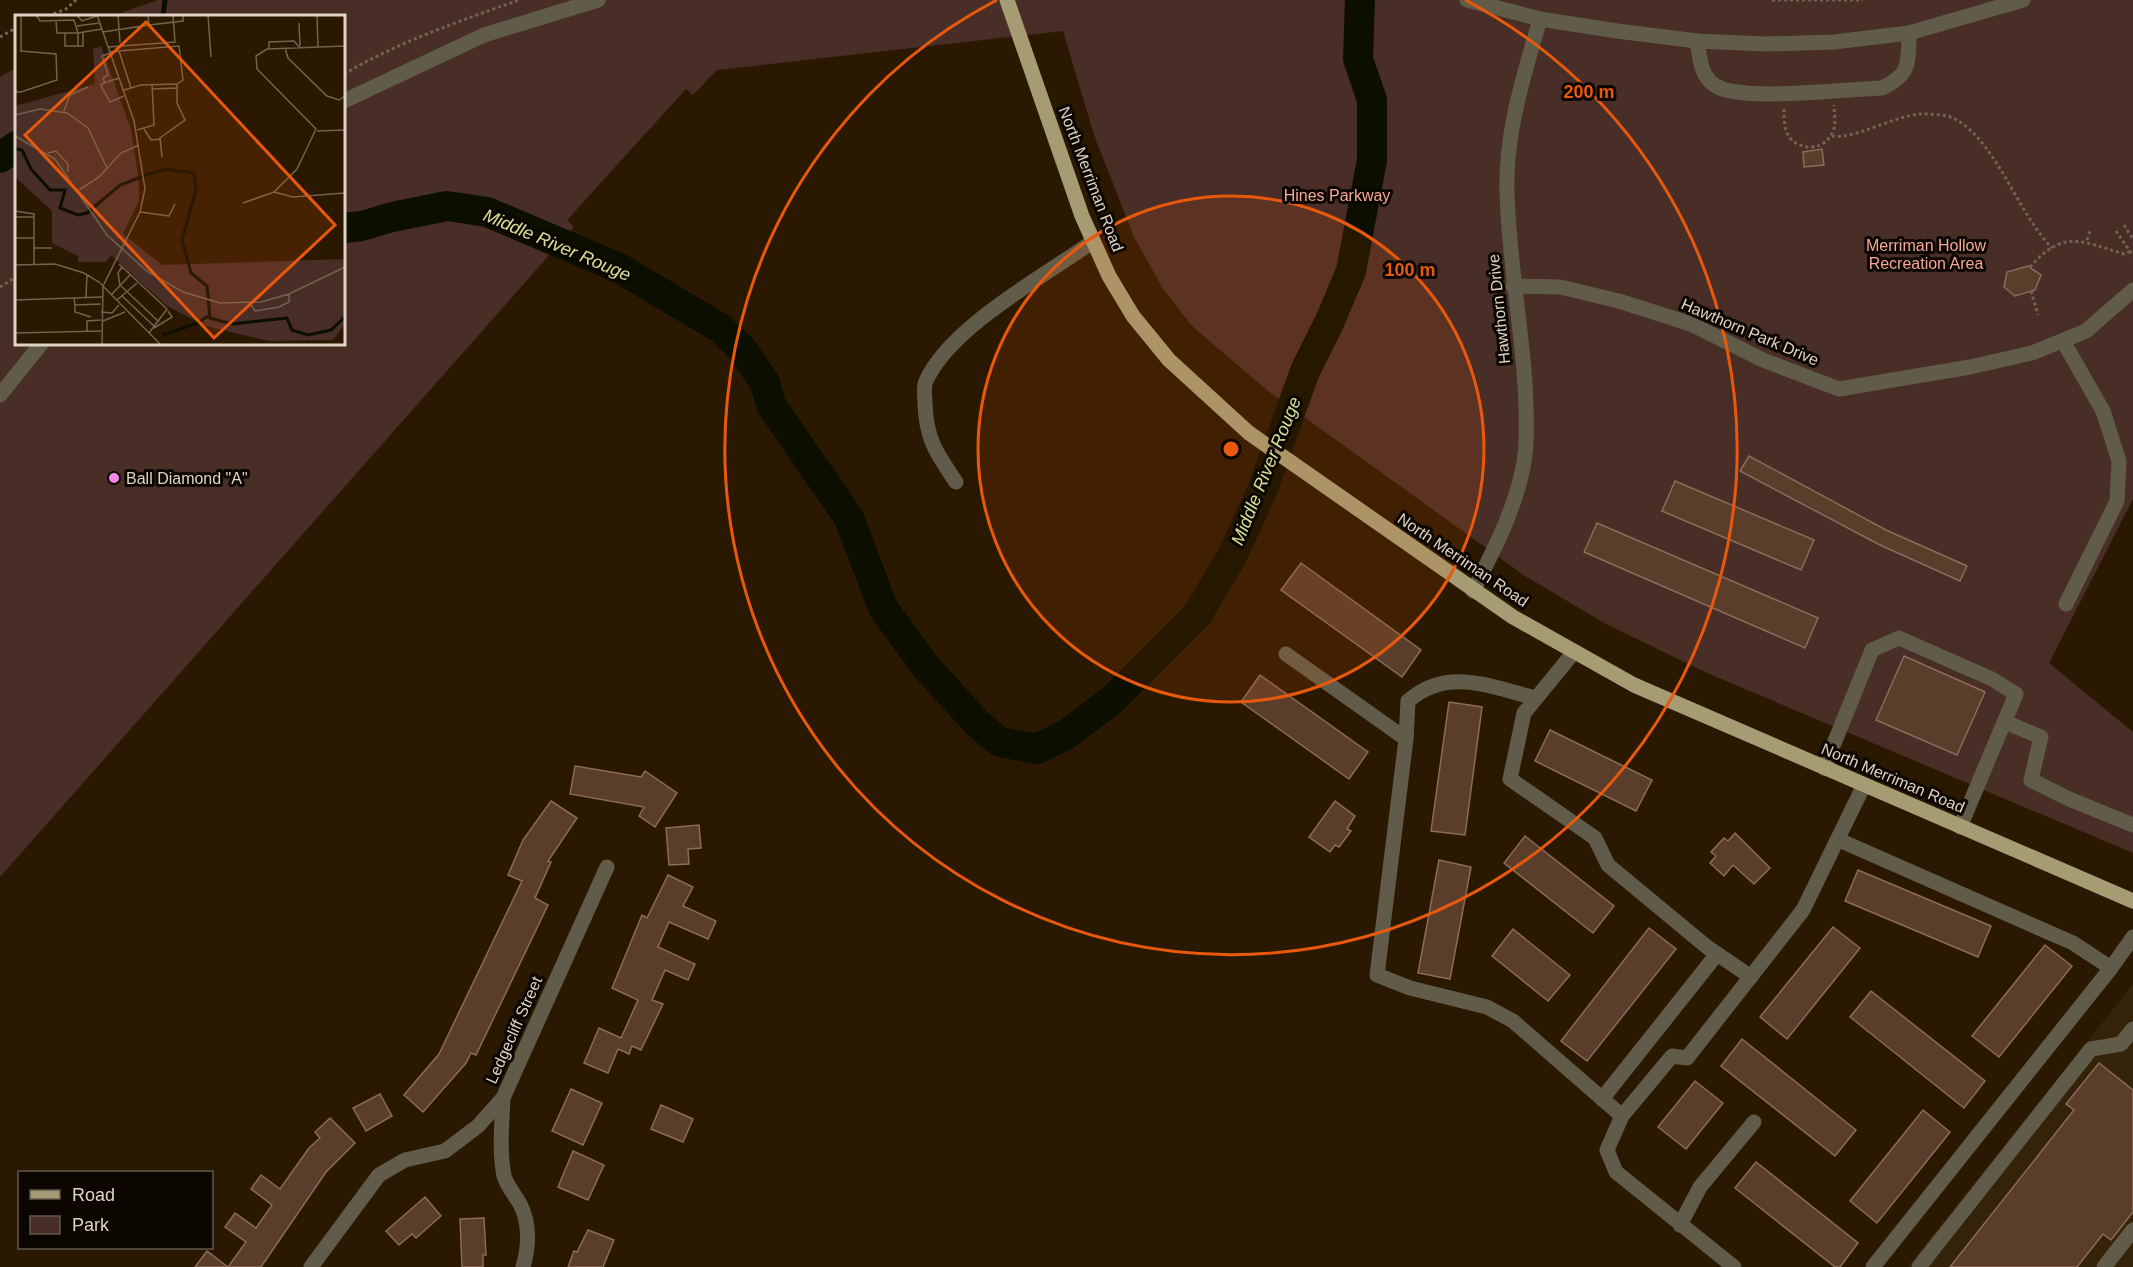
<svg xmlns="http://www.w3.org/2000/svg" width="2133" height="1267" font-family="Helvetica,sans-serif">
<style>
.built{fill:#342309}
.green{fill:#492d27}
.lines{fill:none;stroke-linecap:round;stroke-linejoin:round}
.stream{stroke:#0c0e00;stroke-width:5}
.river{stroke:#0c0e00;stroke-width:30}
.building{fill:#5a3e2b;stroke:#8b6c58;stroke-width:1.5}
.path{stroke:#73644f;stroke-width:3;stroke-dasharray:3 3;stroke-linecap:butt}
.minor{stroke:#615c49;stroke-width:15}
.major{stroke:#a69c74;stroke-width:15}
.ring{fill:none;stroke:#e8590c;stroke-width:3}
.poi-dot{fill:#fa87e7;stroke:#0c0600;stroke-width:2}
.labels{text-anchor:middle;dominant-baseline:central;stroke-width:6;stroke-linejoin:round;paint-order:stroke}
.street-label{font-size:16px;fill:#dfd4c4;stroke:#0c0600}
.park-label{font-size:16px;fill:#f6a895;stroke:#0c0600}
.poi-label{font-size:16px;fill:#dfd4c4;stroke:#0c0600;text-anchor:start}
.water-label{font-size:18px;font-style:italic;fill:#d6e197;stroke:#0c0600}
.inset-river{fill:none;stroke:#0c0e00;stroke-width:3}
.inset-road{fill:none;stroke:#72634e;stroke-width:1.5}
.view{fill:#e8590c;fill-opacity:0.15;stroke:#e8590c;stroke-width:3}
.inset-edge{fill:none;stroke:#dfd4c4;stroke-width:3}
.centre{fill:#e8590c;stroke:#0c0600;stroke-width:3}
.ring-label{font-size:18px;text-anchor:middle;font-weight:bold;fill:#e8590c;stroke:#0c0600;stroke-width:6;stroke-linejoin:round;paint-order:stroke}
</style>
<rect width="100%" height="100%" fill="#2a1800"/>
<!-- built -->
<polygon class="built" points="2133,984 2133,1267 1907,1267"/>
<!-- green -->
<polygon class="green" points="158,0 2133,0 2133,499 2049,663 2133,732 2133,853 1707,673 1606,624 1525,576 1268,391 1192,326 1163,289 1134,237 1094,135 1063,31 717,70 693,95 686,89 567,220 574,227 0,877 0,77 16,68 16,344 344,344 344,16 112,16"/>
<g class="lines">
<!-- stream -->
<polyline class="stream" points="163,16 165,0"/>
<!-- river -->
<g class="river">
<polyline points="0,158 16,146"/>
<polyline points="344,228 362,226 392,217 447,206 487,212 619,268 720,328 742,349 765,383 771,405 849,518 883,608 926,667 978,724 1000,742 1037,749 1067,734 1112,700 1197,615 1231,558 1262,491 1305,371 1329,323 1351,271 1372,160 1372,100 1358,59 1360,0"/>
</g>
</g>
<!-- building -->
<g class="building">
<polygon points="1822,149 1824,165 1804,167 1803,152"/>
<polygon points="2028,266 2041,275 2035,290 2015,296 2004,287 2007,272"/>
<polygon points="1749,456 1886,530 1967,566 1960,581 1880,545 1740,471"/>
<polygon points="1675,481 1814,540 1801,570 1662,511"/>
<polygon points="1597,523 1818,618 1805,648 1584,552"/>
<polygon points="1301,563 1421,650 1402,677 1281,590"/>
<polygon points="1904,656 1985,692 1957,755 1876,720"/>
<polygon points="1260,675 1368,752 1349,779 1241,702"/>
<polygon points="1449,702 1482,707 1465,835 1431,831"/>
<polygon points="1550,730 1652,780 1636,811 1535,761"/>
<polygon points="575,766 641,777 645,771 677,793 655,827 639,816 644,807 570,794"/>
<polygon points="551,801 577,818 548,861 551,862 535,898 548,905 476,1055 471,1053 466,1063 423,1112 404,1095 439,1054 522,881 508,875 523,840"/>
<polygon points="1335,801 1355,816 1347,829 1351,831 1339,847 1335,845 1330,852 1309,837"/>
<polygon points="699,825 701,848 688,849 689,864 669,865 666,828"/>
<polygon points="1735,833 1770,868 1754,884 1733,865 1724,876 1710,863 1716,856 1711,852 1724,838 1728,841"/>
<polygon points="1525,836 1614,906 1593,933 1504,863"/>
<polygon points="1439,860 1471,867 1450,979 1418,973"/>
<polygon points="1858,870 1991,926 1978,957 1845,901"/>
<polygon points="668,875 693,887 683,906 716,921 708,939 669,922 658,947 695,964 688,980 665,970 652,1000 663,1004 641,1050 632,1046 629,1054 618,1049 608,1073 584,1063 599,1028 621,1038 638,1000 612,988 642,915 647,918"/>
<polygon points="1833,927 1860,948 1787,1039 1760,1017"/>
<polygon points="1649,928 1676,949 1587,1061 1561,1041"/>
<polygon points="1513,929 1570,975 1548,1001 1492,956"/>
<polygon points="2045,945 2072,966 1999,1057 1972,1036"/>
<polygon points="1871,991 1985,1081 1964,1108 1850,1017"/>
<polygon points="1742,1039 1856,1130 1835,1156 1721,1066"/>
<polygon points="2099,1063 2133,1090 2133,1212 2111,1240 2103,1234 2077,1267 1950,1267 2074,1110 2066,1104"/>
<polygon points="1695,1081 1723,1103 1686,1149 1658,1127"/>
<polygon points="571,1089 602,1103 583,1145 552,1131"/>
<polygon points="380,1094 392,1116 366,1131 353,1108"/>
<polygon points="661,1105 693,1119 683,1142 651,1129"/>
<polygon points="1923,1110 1950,1132 1877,1223 1850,1201"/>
<polygon points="330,1118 355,1143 326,1172 261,1267 195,1267 207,1251 228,1267 246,1242 225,1227 235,1213 256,1228 272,1205 251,1189 261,1175 280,1189 309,1148 320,1138 315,1132"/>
<polygon points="573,1151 604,1165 588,1200 558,1187"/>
<polygon points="1756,1162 1858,1243 1840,1267 1835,1267 1735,1188"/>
<polygon points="425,1197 441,1216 416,1238 412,1234 399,1245 386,1231"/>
<polygon points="484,1218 486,1255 483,1255 483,1267 462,1267 460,1219"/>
<polygon points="588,1230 614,1240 603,1267 568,1267 574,1251 577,1252"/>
</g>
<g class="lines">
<!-- path -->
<g class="path">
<polyline points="1772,0 1863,0"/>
<polyline points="48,16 66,9 76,0"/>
<polyline points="0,37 16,28"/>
<path d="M344,74c54,-32 116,-53 175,-74"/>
<path d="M1784,109c0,9 0,20 5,28 11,14 35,14 43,-4 5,-8 2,-18 2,-28"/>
<path d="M1832,136c21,4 62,-20 88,-22 13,0 30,0 40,8 38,25 58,91 92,126"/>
<polyline points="2124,225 2133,239"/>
<polyline points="2116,231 2133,256"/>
<polyline points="2087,240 2090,231"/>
<path d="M2030,267c34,-39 53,-25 94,-13l9,-4"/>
<polyline points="0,287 16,277"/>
<polyline points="2031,291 2038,315"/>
</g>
<!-- minor -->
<g class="minor">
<polyline points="1467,0 1540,19 1617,31 1697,41 1766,44 1834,42 1909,33 2023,0"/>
<path d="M1697,41c3,16 3,36 19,45 26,16 131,3 166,2 29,-14 26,-25 27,-55"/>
<polyline points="344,101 484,35 598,0"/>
<polyline points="1513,286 1560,287 1619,301 1691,324 1763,360 1839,389 1970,367 2032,353 2086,331 2133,290"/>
<polyline points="2063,341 2103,411 2119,461 2117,501 2066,604"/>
<polyline points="0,395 41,344"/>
<path d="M956,482c-19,-28 -30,-43 -31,-78 0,-7 -2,-17 1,-23 24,-54 117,-104 166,-139"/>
<path d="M1473,591c22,-43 52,-100 53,-150 3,-83 -17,-166 -19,-249 -2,-59 17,-117 33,-173"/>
<polyline points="1574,652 1524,713 1510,779 1595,838 1608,865 1707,947 1751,977"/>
<polyline points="1286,654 1406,739 1377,975 1410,988 1487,1007 1513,1021 1622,1116 1672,1056 1687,1058 1803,910 1864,785"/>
<polyline points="2005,722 2041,737 2031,780 2069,799 2133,825"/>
<path d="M1406,739l2,-38c40,-35 82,-14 128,-3"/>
<polyline points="1824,768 1872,650 1899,638 1992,679 2016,694 1960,827"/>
<polyline points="1839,840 2073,943 2111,968 2133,937"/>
<path d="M503,1098c-1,26 -4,52 1,78 3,10 11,19 16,28 10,19 9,43 3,63"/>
<polyline points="1602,1099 1717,954"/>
<polyline points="1622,1116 1607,1150 1616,1172 1734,1267"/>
<polyline points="1680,1225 1700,1187 1754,1122"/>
<polyline points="311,1267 379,1175 405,1160 445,1151 478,1126 503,1098 607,867"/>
<polyline points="1873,1267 2111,968"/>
<polyline points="1919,1267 2091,1049 2121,1044 2133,1029"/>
<polyline points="2104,1267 2133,1230"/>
</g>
<!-- major -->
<polyline class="major" points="1007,0 1082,216 1109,276 1133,316 1169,360 1249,433 1513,617 1634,685 2133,901"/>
</g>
<!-- distance rings -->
<circle cx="1231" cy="449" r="253" fill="#e8590c" fill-opacity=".12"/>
<g class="ring">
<circle cx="1231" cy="449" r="253"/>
<path d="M1465 0A506 506 0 1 1 997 0"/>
</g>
<!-- markers -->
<circle class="poi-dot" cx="114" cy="478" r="6"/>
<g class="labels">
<!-- street labels -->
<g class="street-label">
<text transform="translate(1091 179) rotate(69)">North Merriman Road</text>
<text transform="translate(1499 309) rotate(-96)">Hawthorn Drive</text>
<text transform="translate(1750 332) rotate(23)">Hawthorn Park Drive</text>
<text transform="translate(1463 560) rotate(34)">North Merriman Road</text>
<text transform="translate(1893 778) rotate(23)">North Merriman Road</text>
<text transform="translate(514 1030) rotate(-66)">Ledgecliff Street</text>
</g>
<!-- park labels -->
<g class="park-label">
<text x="1337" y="195">Hines Parkway</text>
<text x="1926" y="245">Merriman Hollow<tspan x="1926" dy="18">Recreation Area</tspan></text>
</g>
<!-- poi labels -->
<g class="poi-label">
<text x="126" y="478">Ball Diamond "A"</text>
</g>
<!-- water labels -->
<g class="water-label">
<text transform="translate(557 245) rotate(23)">Middle River Rouge</text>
<text transform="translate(1266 471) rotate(-68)">Middle River Rouge</text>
</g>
</g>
<!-- overview -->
<g transform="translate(15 15)">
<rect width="330" height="330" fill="#2a1800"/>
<path d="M86,31l30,83 8,53v19l-16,33 39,31 183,-6v65l-12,16 -64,1 -63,-15 -39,-20 -56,-51 -5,7h-28v-6l-26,-13v-32l-37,-34v-71l80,-22 -2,-35z" fill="#492d27"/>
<path class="inset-river" d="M0,134l7,1 9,19 19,21h15l-5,18 18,7 9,-2 33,-28 29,-11 18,-5 27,4 2,17 -14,50 9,33 16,13 3,32 22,6 55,-6 5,12 16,5 23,-5 14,-13M148,320l35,-12 10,-7"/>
<path class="inset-road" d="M21,0l4,6 34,-1 4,13 24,-4M62,0l5,6 15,-5M82,0l37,106 11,68 -5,23 -37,74 -1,59M103,0l2,28M193,0l3,42M302,0l1,32M41,6l1,12h21v13M284,8l1,23M134,10l34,-4v-6M62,11l22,-3M88,17l46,-7 -1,-10M50,18v13h18v-14M93,32l67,-5 -2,-27M254,33v-6l25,-1 6,7M270,33l3,10 39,38 12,4 6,-4M104,36l60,-5 4,34 -6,4M95,37l9,-1 12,37M104,63l-18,6 1,4 8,14 14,-6M90,68l-2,-5 5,-3 -6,-19 8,-3M0,70l1,7h5l36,-12 -1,-26 -35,-3v-36M138,74l24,-1M109,75l17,-5 36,-1v19l8,17 -25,18 2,19M49,96l6,-16 18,-8M0,100l25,-6 27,4 21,15 19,40M129,114l7,11 9,-1M122,115l17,-5 -2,-41M302,116l28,-1M0,121l40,23 52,76 41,37 35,20 37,11 41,-1 28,-8 56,-27M33,138l8,-2 12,13v8M64,175l20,-13 22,-24 18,-8M259,177l23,-23 19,-40 -59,-60 -1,-13 11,-7 78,-3M228,188l31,-11 19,5 52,-4M0,196l19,3v50M125,197l29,4 6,-12M0,202h19M0,223h19M19,233h18M104,249l48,45 -18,24M0,250l40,-1 29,9 15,9 62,63M107,252l-4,6 2,12 39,37M97,279l18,-19M107,281l33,31M71,282l1,-23M59,283l1,7 26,-1M0,285l87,-3M102,285l20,-17M235,288l5,8 24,-4 10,-5v-8M60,290v7l16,5M86,297l11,1 7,-8M88,306l22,-9M139,313l18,-11 -4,-6M72,316v-10l14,-1M0,318l86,-2"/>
<path class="view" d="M131,7l189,203 -121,113 -189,-203z"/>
<rect width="330" height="330" class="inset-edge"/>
</g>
<circle cx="1231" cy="449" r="9" class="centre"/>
<g class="ring-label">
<text x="1589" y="98">200 m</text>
<text x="1410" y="276">100 m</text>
</g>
<!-- legend -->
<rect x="18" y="1171" width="195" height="78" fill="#0c0600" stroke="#60584e" stroke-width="1.5"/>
<rect x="30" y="1190" width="30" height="9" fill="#a69c74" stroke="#60584e" stroke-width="1.5"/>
<text x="72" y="1201" font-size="18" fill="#dfd4c4">Road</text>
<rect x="30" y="1216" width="30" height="18" fill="#492d27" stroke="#60584e" stroke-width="1.5"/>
<text x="72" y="1231" font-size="18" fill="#dfd4c4">Park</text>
</svg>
